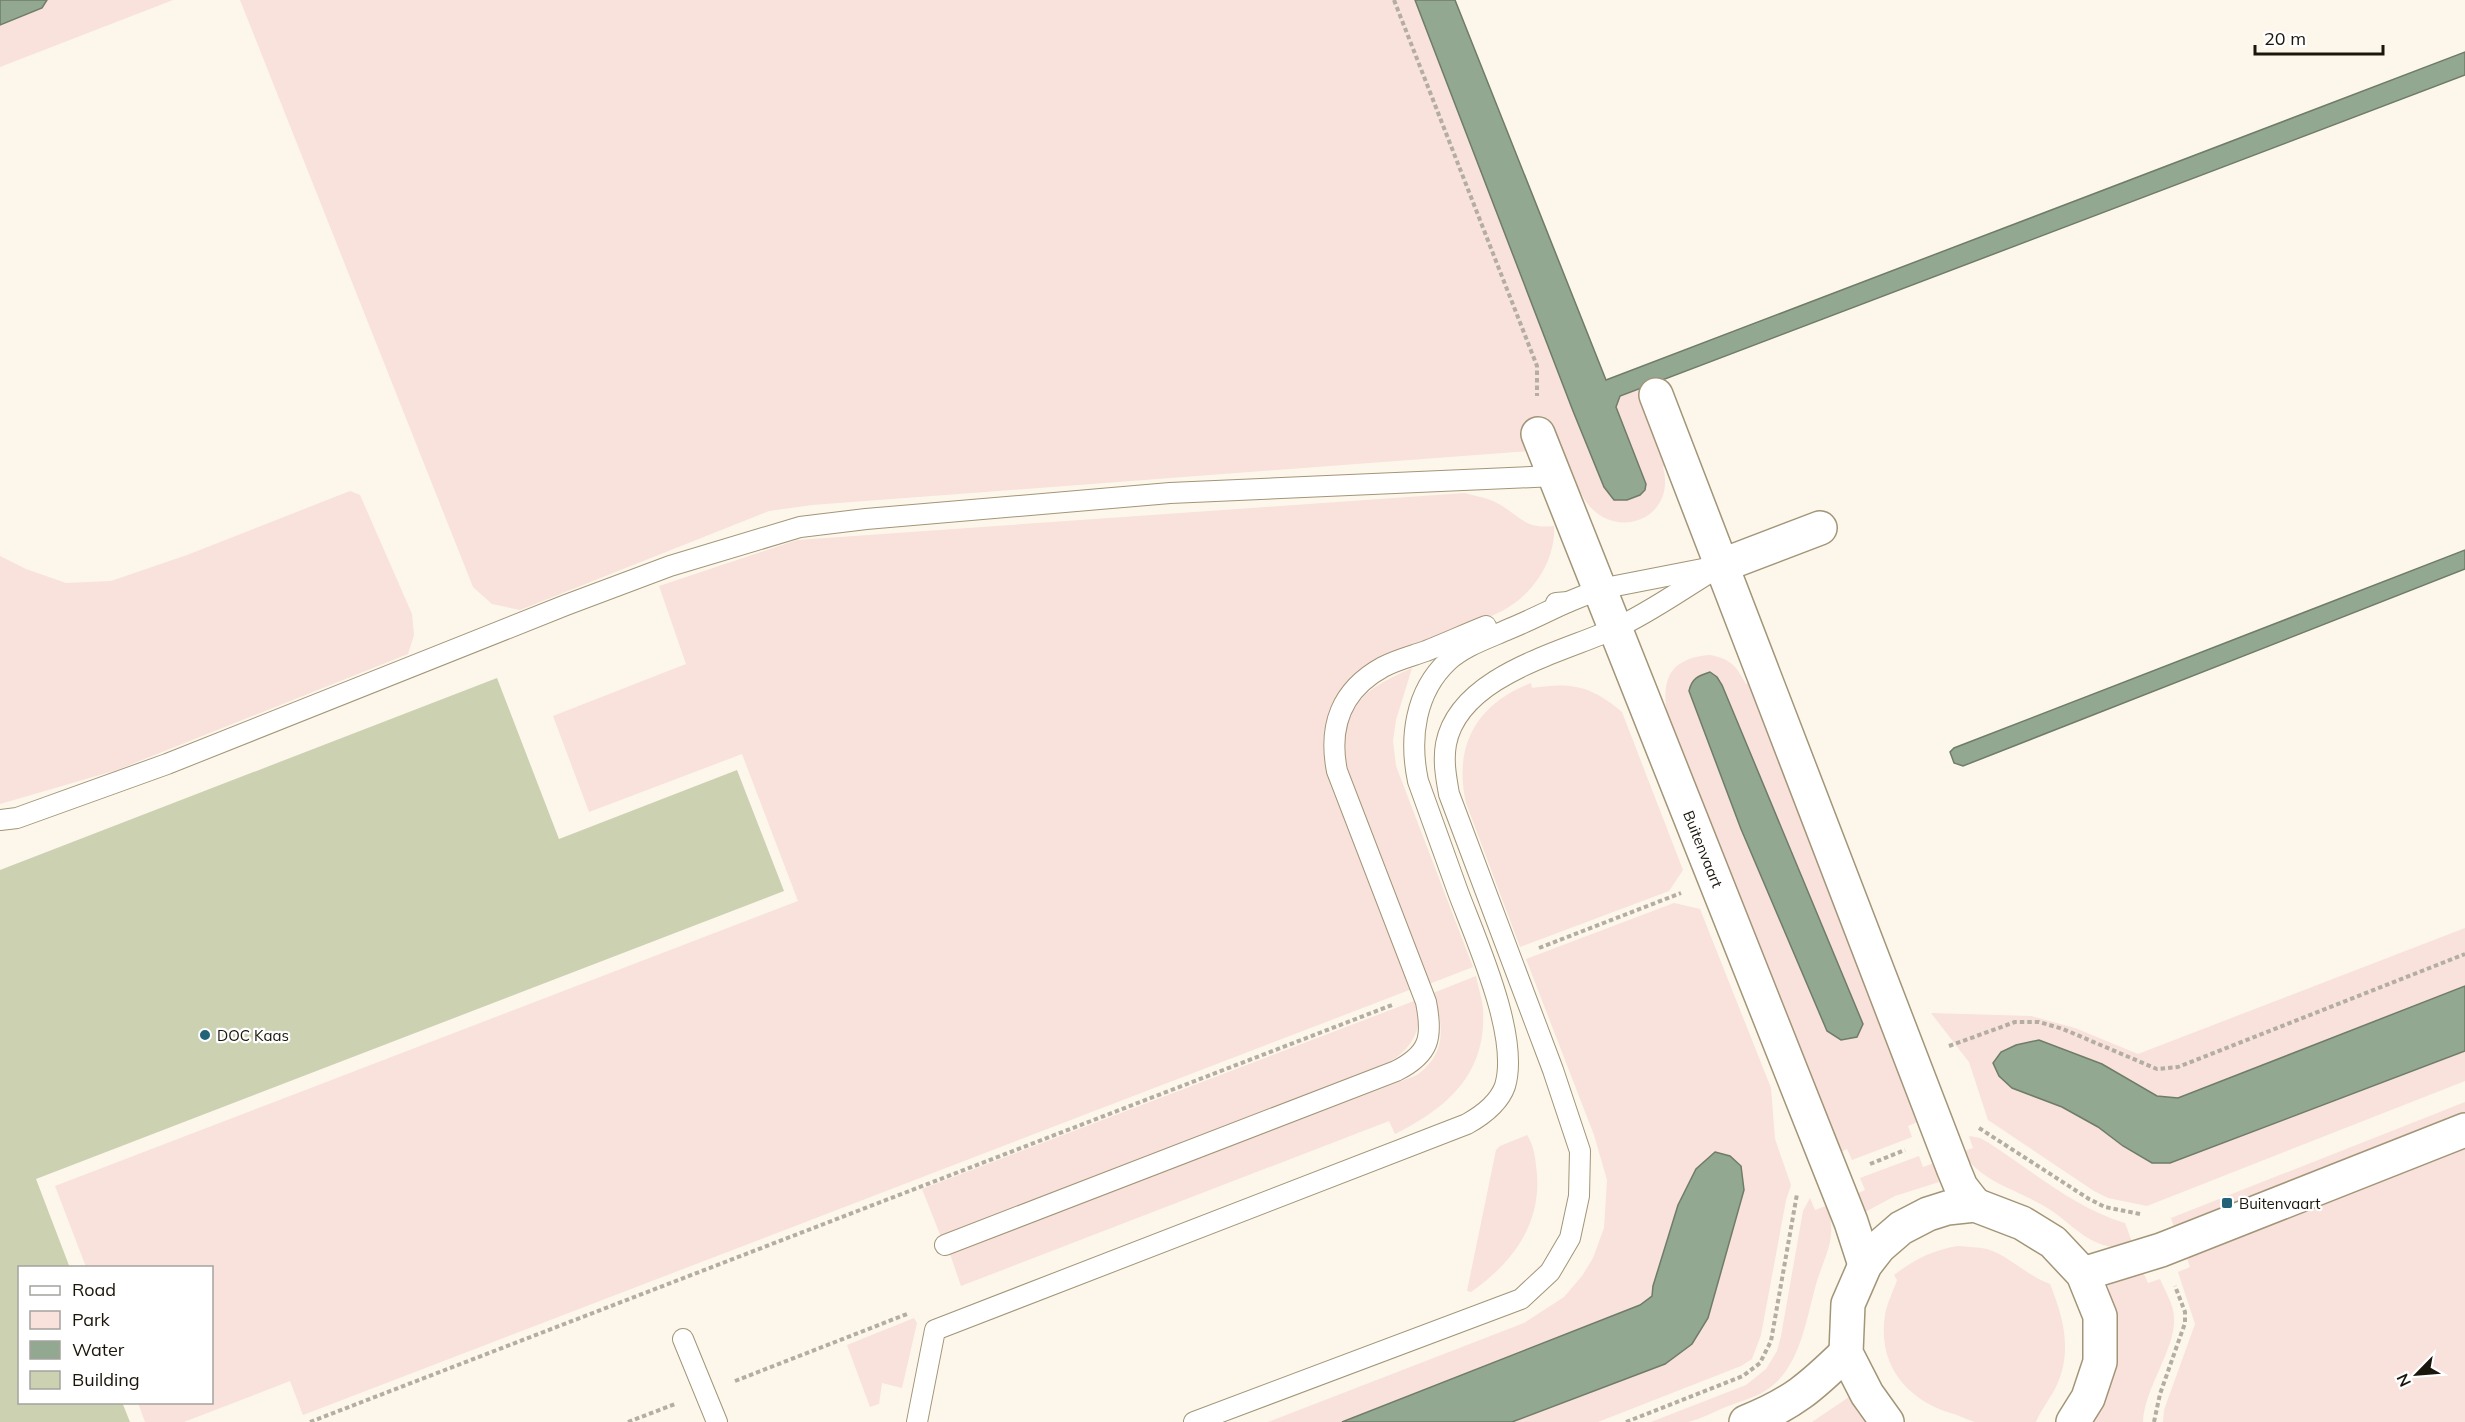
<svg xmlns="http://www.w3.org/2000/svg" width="2465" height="1422" font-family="Mulish,sans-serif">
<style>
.green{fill:#f9e1dc;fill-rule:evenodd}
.water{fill:#93a890;stroke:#6f7c68;stroke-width:1.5}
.building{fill:#ccd1b2}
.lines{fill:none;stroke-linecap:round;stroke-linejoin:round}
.lane-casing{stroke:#a29578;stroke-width:22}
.street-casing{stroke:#a29578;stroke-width:36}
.secondary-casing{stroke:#a29578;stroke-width:36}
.path{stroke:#b3aea1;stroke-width:4;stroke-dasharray:4.5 3;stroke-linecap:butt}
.lane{stroke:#fff;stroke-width:20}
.street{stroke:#fff;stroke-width:33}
.secondary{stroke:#fff;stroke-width:33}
.poi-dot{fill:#236278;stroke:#fff;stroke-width:2}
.labels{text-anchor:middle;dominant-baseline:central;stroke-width:4.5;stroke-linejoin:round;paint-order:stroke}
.street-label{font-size:15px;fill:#1b160b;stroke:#fff}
.poi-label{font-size:15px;fill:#1b160b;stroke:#fff;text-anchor:start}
</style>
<rect width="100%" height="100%" fill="#fcf7ea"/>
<!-- green -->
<g class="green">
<polygon points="47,0 173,0 0,67 0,25 42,8"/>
<path d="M240,0h1175l158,411 72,79 1,-6 -30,-78 4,-10 38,-14 10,83 -5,2c15,56 -57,78 -82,26l-5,2 -47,-44 -717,54 -43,6 -249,99 -28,-6 -19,-17z"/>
<polygon points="350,491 360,495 412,614 414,635 408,654 117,770 0,804 0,556 26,569 66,583 111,581 187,555"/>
<path d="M1465,493c9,3 19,4 28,8 26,12 29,29 61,25 2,34 -21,69 -52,85 -34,18 -75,26 -110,43 -14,7 -27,22 -38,32 -17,16 -27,25 -30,49 -3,16 3,33 6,49l82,205 -1109,426 -13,-34 -106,41h-39l-7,-19 74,-1v-134l-126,-1 -31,-81 743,-285 -56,-147 -153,58 -36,-96 133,-52 -27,-78 138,-46z"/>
<path d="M1710,655c21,4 26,11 36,29l7,-2 167,439 -12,5 4,11 -60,23 -5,-11 -10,5 -175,-437 5,-3c-6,-36 4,-56 43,-59zM1741,829l100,211 -14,-9z"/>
<path d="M1412,668l-16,52 -3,21 3,25 77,201 -44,17 -85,-226c0,-55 21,-69 68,-90z"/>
<path d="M1531,683l1,5c40,-6 59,-2 90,24l61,158 -14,21 -149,56 -54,-144c-13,-58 11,-99 65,-120z"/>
<polygon points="1674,903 1700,909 1771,1088 1775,1139 1791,1185 1786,1200 1761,1335 1752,1359 1741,1366 1598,1422 1512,1422 1665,1364 1692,1344 1708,1318 1744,1190 1653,1286 1652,1296 1640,1305 1342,1422 1268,1422 1524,1323 1564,1297 1582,1276 1593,1258 1604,1228 1607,1180 1594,1135 1526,959"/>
<polygon points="2465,928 2465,986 2178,1098 2012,1088 2062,1107 2098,1127 2123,1146 2170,1163 2465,1051 2465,1081 2147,1206 2108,1198 2094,1191 1988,1120 1969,1062 1931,1013 2031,1016 2075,1028 2138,1054"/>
<path d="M1476,976c2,11 6,22 7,32 4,66 -35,99 -88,126l-6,-13 -428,165 -11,-32 467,-179c30,-22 27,-49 16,-82z"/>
<path d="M1414,1001c13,28 -5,51 -30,64l-443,172 -19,-48z"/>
<polygon points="2465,1102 2465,1116 2175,1230 2171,1218"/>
<path d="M1527,1135c6,9 8,20 9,31 8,55 -22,96 -65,126l-4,-1 29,-141 4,-4z"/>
<path d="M1969,1136l11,2 9,5c43,28 86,65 136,80l8,22c-13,4 -22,3 -35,-2 -18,-7 -33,-24 -49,-34 -31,-20 -66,-25 -87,-57l11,-4z"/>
<polygon points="2465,1146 2465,1422 2163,1422 2164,1410 2195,1324 2178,1272 2190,1267 2186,1255"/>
<polygon points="1919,1156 1923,1167 1934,1163 1939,1182 1895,1196 1865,1212 1861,1211 1854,1195 1865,1190 1860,1178"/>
<path d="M1810,1198l5,12 11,-4c13,28 -1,49 -9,75 -11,37 -16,88 -52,110 -10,6 -23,10 -34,14 -14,5 -29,14 -43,17 -11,0 -26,0 -37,0l95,-37 20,-16 11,-18 4,-15 22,-125z"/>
<path d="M1958,1246c9,1 20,1 29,3 23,7 40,27 63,35 14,35 23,69 5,105 -6,11 -14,21 -19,33 -20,0 -41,0 -60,0 -7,-1 -15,-6 -22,-8 -46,-13 -77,-48 -69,-99 2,-12 8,-23 12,-35l-3,-5c21,-16 39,-25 64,-29z"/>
<path d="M2143,1272l5,11 12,-4c5,12 14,26 14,39 2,30 -30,71 -31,104h-50c29,-46 27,-86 15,-137z"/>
<polygon points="914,1318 917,1323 902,1388 882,1383 879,1404 870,1407 847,1345"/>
<polygon points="1849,1397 1859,1414 1866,1422 1812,1422"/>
</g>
<!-- water -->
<g class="water">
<polygon points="0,0 47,0 42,8 0,25"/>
<polygon points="1415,0 1455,0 1606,380 2465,52 2465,75 1620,396 1616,407 1646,484 1645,490 1640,495 1627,500 1614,500 1604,487 1573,411"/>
<polygon points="2465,550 2465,569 1963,766 1954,763 1950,752 1954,748"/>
<path d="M1710,672l7,5 5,8 141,339 -6,13 -16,3 -14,-9 -86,-202 -52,-138c3,-13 9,-15 21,-19z"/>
<polygon points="2465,986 2465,1051 2170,1163 2152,1163 2123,1146 2098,1127 2062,1107 2012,1088 1999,1076 1993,1063 2001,1052 2016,1045 2039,1040 2102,1064 2157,1096 2178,1098"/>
<polygon points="1715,1152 1730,1156 1741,1166 1744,1190 1708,1318 1692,1344 1665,1364 1512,1422 1342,1422 1640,1305 1652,1296 1653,1286 1678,1205 1696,1169"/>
</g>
<!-- building -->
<polygon class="building" points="497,678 559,839 737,770 784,891 36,1179 70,1268 20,1268 20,1402 122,1402 130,1422 0,1422 0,870"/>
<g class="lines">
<!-- lane casing -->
<g class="lane-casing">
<g id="lane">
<polyline points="1556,603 1568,602 1600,589 1723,565"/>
<polyline points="0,820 17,818 167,764 566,605 670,566 800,527 866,519 1170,493 1555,476"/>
<path d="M945,1245l451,-174c34,-17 37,-34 30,-69l-89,-231c-9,-45 4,-81 46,-104 13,-7 29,-11 43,-16 20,-8 40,-17 60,-25"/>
<polyline points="683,1339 717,1422"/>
<path d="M917,1422l18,-92 532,-206c16,-9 32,-21 38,-38 15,-50 -29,-146 -47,-194 -13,-37 -27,-74 -40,-111 -9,-43 -3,-89 30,-120 16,-15 41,-23 61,-32 20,-8 39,-18 59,-27"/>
<path d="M1194,1422l327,-123 29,-27 20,-34 9,-42 1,-45 -27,-81 -104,-276c-3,-17 -6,-33 -3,-50 13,-68 114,-91 168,-115 33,-15 64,-37 95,-56"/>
</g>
</g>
<!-- street casing -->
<g class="street-casing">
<g id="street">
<polyline points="1656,395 1954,1170 1961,1187 1975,1205"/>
<polyline points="1538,434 1851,1222 1865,1265"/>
<polyline points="1723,565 1820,528"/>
</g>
</g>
<!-- secondary casing -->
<g class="secondary-casing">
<g id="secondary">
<polyline points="2083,1274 2161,1250 2465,1130"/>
<path d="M1746,1422c46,-18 65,-35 100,-69"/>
<polyline points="1887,1422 1867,1394 1846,1353 1848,1304 1865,1265 1879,1247 1901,1228 1928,1214 1947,1208 1975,1205 2022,1223 2053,1242 2083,1274 2100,1316 2100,1362 2088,1398 2073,1422"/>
</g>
</g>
<!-- path -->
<g class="path">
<polyline points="1394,0 1537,366 1537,396"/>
<polyline points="1539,948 1681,893"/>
<polyline points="1949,1046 2015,1022 2039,1022 2063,1029 2157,1069 2178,1067 2465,954"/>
<polyline points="1979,1128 2089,1199 2105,1207 2140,1214"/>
<polyline points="1870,1164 1905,1150"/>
<polyline points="735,1381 907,1314"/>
<polyline points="310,1422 1392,1005"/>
<polyline points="628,1422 675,1404"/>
<polyline points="1626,1422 1743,1376 1760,1363 1771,1341 1797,1194"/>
<polyline points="2154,1422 2160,1394 2185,1323 2185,1312 2175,1286"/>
</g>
<!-- lane -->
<use href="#lane" class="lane"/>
<!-- street -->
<use href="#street" class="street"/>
<!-- secondary -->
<use href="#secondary" class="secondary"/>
</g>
<!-- markers -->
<g class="poi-dot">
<circle cx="205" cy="1035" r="6"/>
<rect x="2221" y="1197" width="12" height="12" rx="3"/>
</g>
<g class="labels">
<!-- street labels -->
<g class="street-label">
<text transform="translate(1703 849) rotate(68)">Buitenvaart</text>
</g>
<!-- poi labels -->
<g class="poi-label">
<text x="217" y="1035">DOC Kaas</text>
<text x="2239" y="1203">Buitenvaart</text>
</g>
</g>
<!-- legend -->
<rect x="18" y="1266" width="195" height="138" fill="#ffffff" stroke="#a4a29d" stroke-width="1.5"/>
<rect x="30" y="1286" width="30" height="9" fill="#ffffff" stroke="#a4a29d" stroke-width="1.5"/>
<text x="72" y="1296" font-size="18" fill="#1b160b">Road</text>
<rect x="30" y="1311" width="30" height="18" fill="#f9e1dc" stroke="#a4a29d" stroke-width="1.5"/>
<text x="72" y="1326" font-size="18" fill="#1b160b">Park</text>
<rect x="30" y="1341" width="30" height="18" fill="#93a890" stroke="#a4a29d" stroke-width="1.5"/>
<text x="72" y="1356" font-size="18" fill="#1b160b">Water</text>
<rect x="30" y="1371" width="30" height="18" fill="#ccd1b2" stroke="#a4a29d" stroke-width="1.5"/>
<text x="72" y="1386" font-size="18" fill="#1b160b">Building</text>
<!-- north arrow -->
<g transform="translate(2417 1374) rotate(245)" stroke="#ffffff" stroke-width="4.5" paint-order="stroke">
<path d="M0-4.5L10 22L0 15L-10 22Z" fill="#1b160b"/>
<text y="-9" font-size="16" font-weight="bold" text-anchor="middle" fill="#1b160b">N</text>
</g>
<!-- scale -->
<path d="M2255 45v9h128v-9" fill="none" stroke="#1b160b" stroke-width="3"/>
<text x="2264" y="45" font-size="18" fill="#1b160b" stroke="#ffffff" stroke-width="4.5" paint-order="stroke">20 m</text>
</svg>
